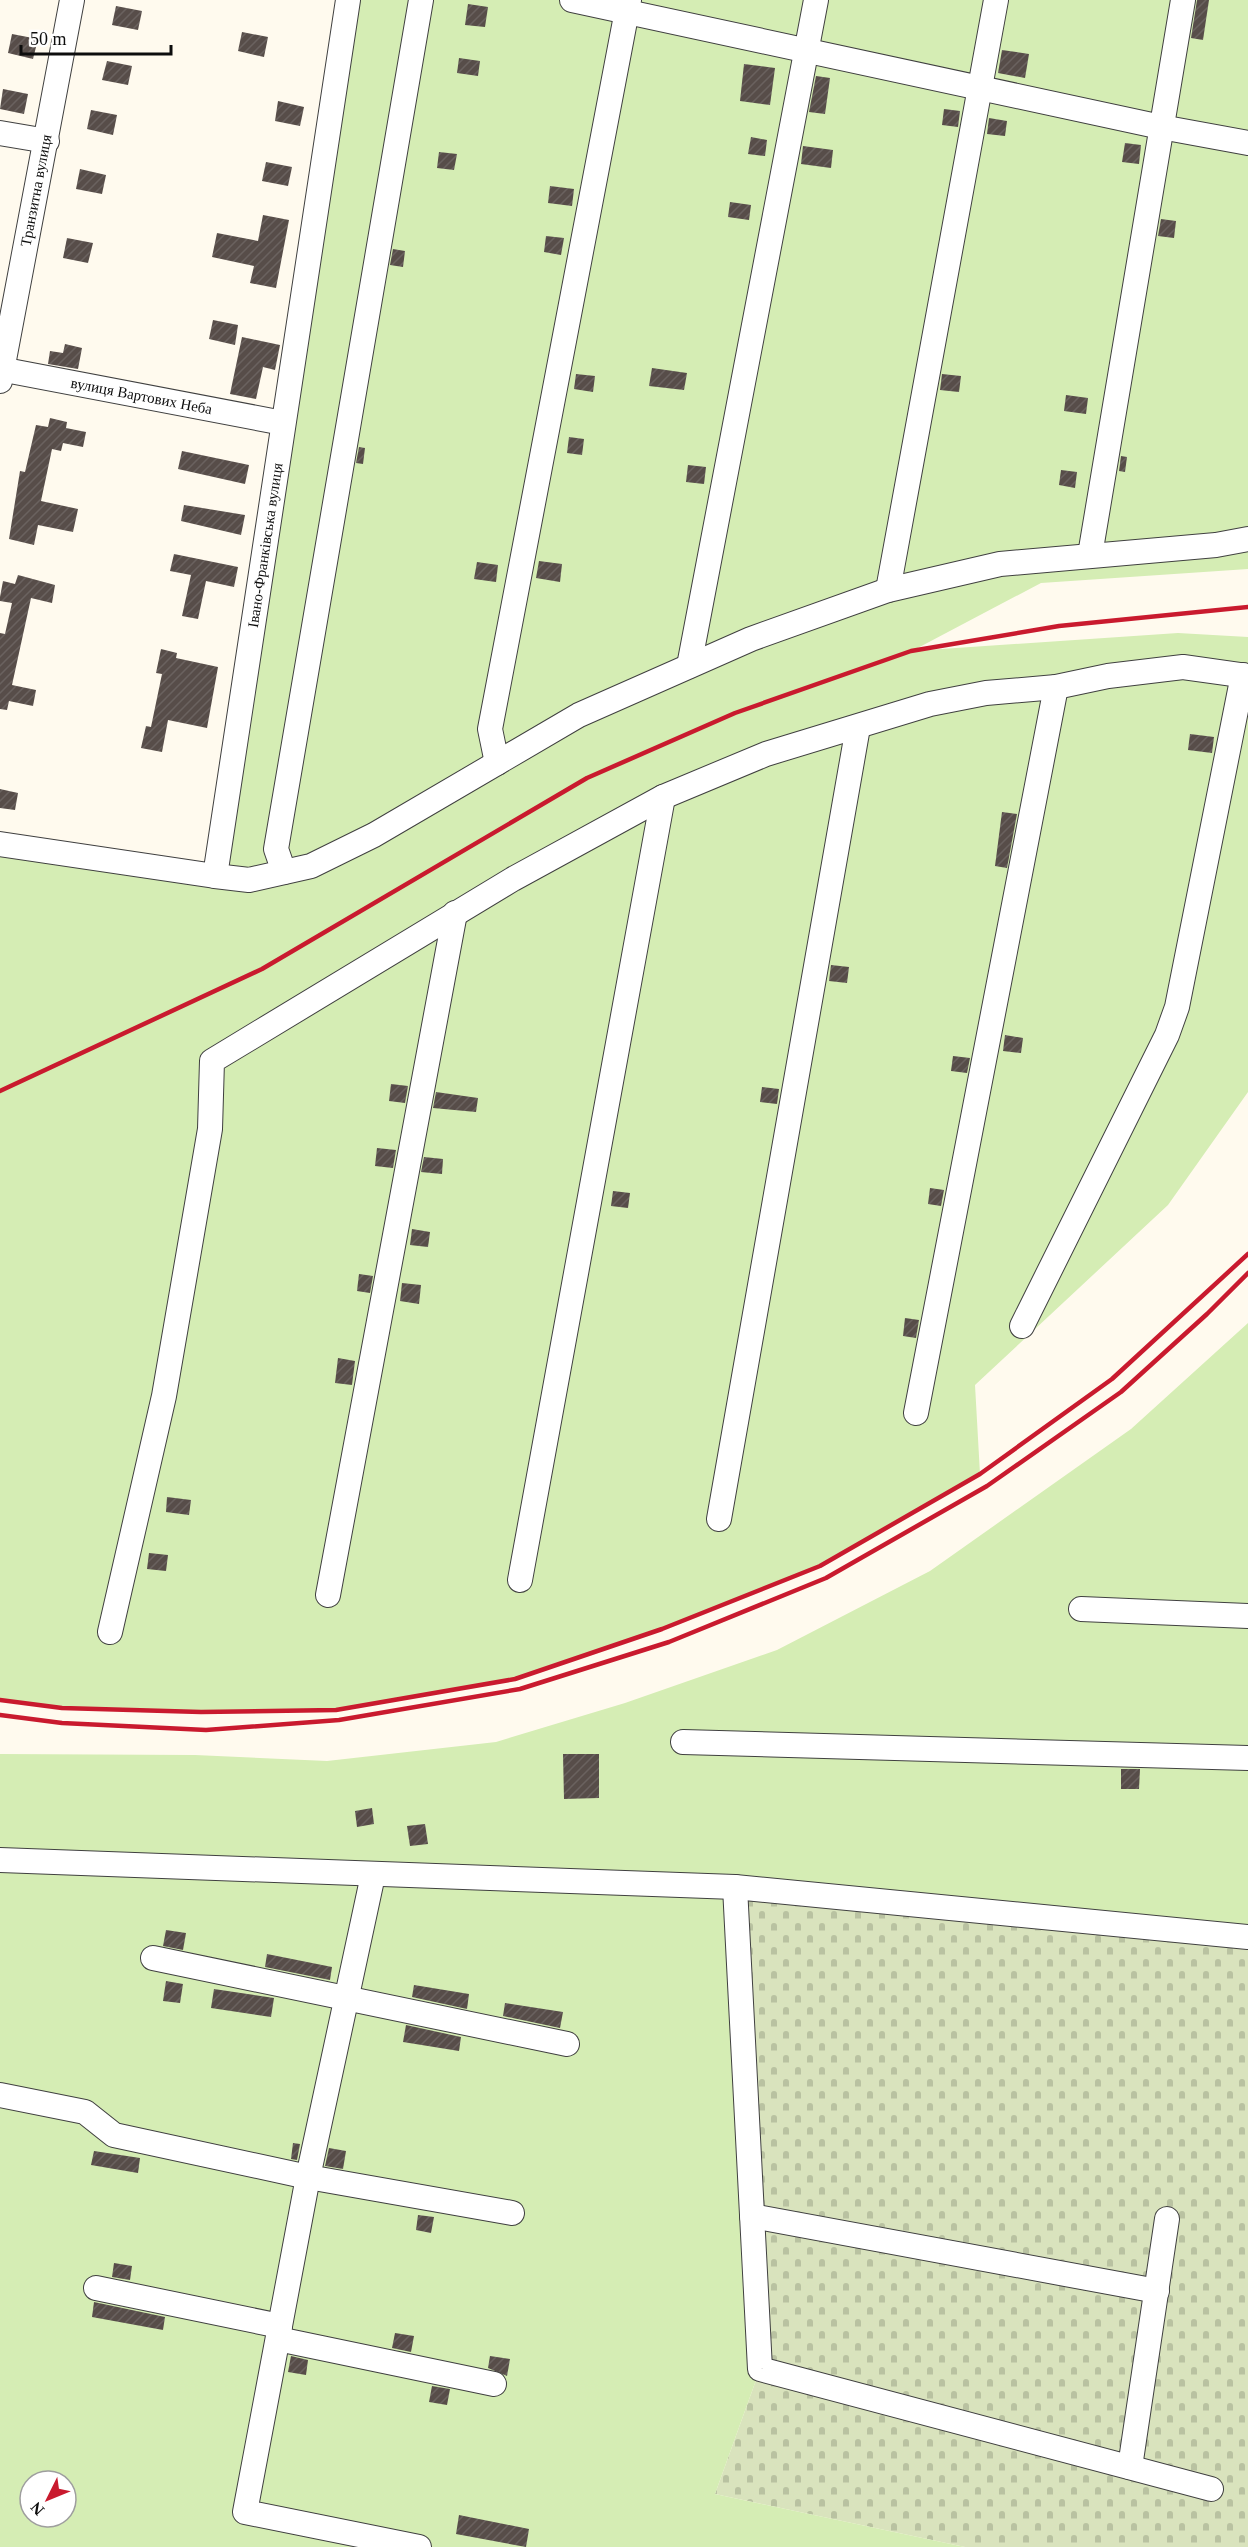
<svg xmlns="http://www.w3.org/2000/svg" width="1248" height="2547" font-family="'Times New Roman',serif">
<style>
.cemetery{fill:url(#cemetery-stones)}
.garden{fill:#d5edb4;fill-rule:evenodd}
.building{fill:url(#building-hatch)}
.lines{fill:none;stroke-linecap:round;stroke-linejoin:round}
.minor-casing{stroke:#404040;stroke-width:26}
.minor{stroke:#fff;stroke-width:24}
.rail{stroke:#c91a2e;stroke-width:4.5}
.labels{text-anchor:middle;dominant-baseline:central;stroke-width:6;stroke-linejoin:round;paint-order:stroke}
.street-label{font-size:15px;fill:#0d0d0d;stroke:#fff}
</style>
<defs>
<pattern id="cemetery-stones" width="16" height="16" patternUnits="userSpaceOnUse" patternTransform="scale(1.5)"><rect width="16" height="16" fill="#d9e3bd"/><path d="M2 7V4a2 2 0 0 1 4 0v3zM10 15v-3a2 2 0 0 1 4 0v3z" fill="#b9c2a1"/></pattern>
<pattern id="building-hatch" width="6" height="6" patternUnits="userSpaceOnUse" patternTransform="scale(1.5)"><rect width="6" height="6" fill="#574d49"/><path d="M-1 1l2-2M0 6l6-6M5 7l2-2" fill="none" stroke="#6a625f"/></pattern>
</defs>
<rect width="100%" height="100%" fill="#fffaee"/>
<!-- cemetery -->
<polygon class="cemetery" points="735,1887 1248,1937 1248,2547 965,2547 715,2494 760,2369"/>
<!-- garden -->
<g class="garden">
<polygon points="348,0 1248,0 1248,569 1041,583 912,651 1178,633 1248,637 1248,1092 1168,1205 975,1385 980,1474 820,1566 662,1629 515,1679 336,1710 201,1712 62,1708 0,1700 0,844 214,876"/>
<path d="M1248,1323v614l-512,-50 24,482 -45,125 250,53h-965v-793l195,1 132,6 169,-19 129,-39 152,-53 153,-79 201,-142zM30,2481h36v36h-36z"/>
</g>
<!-- building -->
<g class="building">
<polygon points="1197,0 1209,0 1203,40 1191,38"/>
<polygon points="468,4 488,7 485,27 465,25"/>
<polygon points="116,6 142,11 138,30 112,25"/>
<polygon points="242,32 268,37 264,57 238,51"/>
<polygon points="12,34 38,39 33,59 8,53"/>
<polygon points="1002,50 1029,54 1025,78 998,73"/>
<polygon points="459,58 480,61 478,76 457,73"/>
<polygon points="107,61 132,66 128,85 102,80"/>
<polygon points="744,64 775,68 770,105 740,101"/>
<polygon points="816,76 830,78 825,114 809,112"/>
<polygon points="3,89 28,94 24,114 0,109"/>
<polygon points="278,101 304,107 300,126 275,121"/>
<polygon points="944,109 960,111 958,127 942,125"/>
<polygon points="91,110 117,115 113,135 87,129"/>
<polygon points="989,118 1007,121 1005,136 987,134"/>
<polygon points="751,137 767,140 765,156 748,154"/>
<polygon points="1125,143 1141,145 1139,164 1122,162"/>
<polygon points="803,146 833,150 831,168 801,164"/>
<polygon points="439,152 457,154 454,170 437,168"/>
<polygon points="266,162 292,167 288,186 262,181"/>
<polygon points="80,169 106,175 102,194 76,189"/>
<polygon points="550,186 574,189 572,206 548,203"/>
<polygon points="730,202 751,205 749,220 728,217"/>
<polygon points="263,215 289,220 276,288 250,283 254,266 212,257 217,233 258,241"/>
<polygon points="1161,219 1176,221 1174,238 1158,236"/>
<polygon points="546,236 564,238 561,255 544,252"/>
<polygon points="67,238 93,243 88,263 63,258"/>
<polygon points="393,249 405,251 403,267 390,265"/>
<polygon points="213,320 238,325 235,345 209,339"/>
<polygon points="242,337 280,345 275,370 263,367 256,399 230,394"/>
<polygon points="65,344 82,348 78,369 48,364 50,351 63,353"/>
<polygon points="652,368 687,373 684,390 649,386"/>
<polygon points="576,374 595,376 593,392 574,389"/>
<polygon points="942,374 961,376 959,392 940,390"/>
<polygon points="1066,395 1088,398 1086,414 1064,411"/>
<polygon points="50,418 67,422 66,428 86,432 83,447 63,443 61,451 52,449 41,501 78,509 73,532 38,525 34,545 9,539 20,471 25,472 36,425 48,427"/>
<polygon points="569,437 584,439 582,455 567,453"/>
<polygon points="359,447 365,448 363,464 356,463"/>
<polygon points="182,451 249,465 245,484 178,469"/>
<polygon points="1121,456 1127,457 1125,472 1119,471"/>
<polygon points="688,465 706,467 704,484 686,482"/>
<polygon points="1061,470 1077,472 1075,488 1059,485"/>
<polygon points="184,505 245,515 241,535 181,521"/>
<polygon points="174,554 238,567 234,587 206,581 198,619 182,616 191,575 170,571"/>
<polygon points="539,561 562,564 560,582 536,578"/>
<polygon points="477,562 498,565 496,582 474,579"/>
<polygon points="18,575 55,585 52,603 31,598 12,685 36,690 33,706 9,701 7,710 0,709 0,633 5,634 12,603 0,601 0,597 3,581 15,584"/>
<polygon points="161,649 177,653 176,658 218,667 207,728 168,720 162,752 141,748 146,726 151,727 162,674 156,673"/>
<polygon points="1190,734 1214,737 1212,753 1188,750"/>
<polygon points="0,789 18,793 15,810 0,808"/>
<polygon points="1002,812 1017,814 1007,868 995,866"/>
<polygon points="831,965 849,967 847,983 829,981"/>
<polygon points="1005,1035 1023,1038 1021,1053 1003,1051"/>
<polygon points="953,1056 970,1058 967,1073 951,1071"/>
<polygon points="391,1084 408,1086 405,1103 389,1101"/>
<polygon points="762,1087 779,1089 777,1104 760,1102"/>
<polygon points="436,1092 478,1098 476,1112 433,1108"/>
<polygon points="377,1148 396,1150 393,1168 375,1166"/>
<polygon points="424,1157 443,1159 442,1174 421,1172"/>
<polygon points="930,1188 944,1190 941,1206 928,1204"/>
<polygon points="613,1191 630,1193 628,1208 611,1206"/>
<polygon points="412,1229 430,1232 428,1247 410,1245"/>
<polygon points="359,1274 373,1276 370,1293 357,1291"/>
<polygon points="402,1283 421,1285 419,1304 400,1301"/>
<polygon points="905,1318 919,1320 916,1338 903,1336"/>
<polygon points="338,1358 355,1361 352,1385 335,1383"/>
<polygon points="167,1497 191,1500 189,1515 166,1512"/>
<polygon points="149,1553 168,1555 166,1571 147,1569"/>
<polygon points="563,1754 599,1754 599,1798 564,1799"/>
<polygon points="1121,1769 1140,1769 1139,1789 1121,1789"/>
<polygon points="372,1808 374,1824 357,1827 355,1811"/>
<polygon points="425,1824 428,1844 410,1846 407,1826"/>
<polygon points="166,1930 186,1933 183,1950 163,1946"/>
<polygon points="267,1954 332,1967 330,1980 265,1967"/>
<polygon points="166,1981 183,1984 180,2003 163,2001"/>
<polygon points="414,1985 469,1994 467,2009 412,1997"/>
<polygon points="214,1989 274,1998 271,2017 211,2008"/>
<polygon points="505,2003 563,2012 560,2028 503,2016"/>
<polygon points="406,2025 461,2037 459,2051 403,2042"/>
<polygon points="293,2143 300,2144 297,2160 291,2159"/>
<polygon points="329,2148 346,2151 343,2169 325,2166"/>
<polygon points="94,2151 140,2158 138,2173 91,2165"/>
<polygon points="418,2215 434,2217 431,2233 416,2230"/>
<polygon points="114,2263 132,2266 130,2280 112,2277"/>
<polygon points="94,2302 165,2317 163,2330 92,2317"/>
<polygon points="395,2333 414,2336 411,2352 392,2348"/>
<polygon points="291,2356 308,2360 306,2375 288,2372"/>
<polygon points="490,2356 510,2359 507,2376 488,2368"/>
<polygon points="432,2386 450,2389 447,2405 429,2402"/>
<polygon points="459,2515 529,2529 526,2547 456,2534"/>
</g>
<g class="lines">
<!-- minor casing -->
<g class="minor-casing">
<g id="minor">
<polyline points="572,0 1161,127 1248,143"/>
<polyline points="0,133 47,141"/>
<path id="s1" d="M0,369l283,54"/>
<path id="s2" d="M0,381l72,-381"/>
<polyline points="1090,555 1183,0"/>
<polyline points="888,590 996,0"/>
<polyline points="689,666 816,0"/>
<polyline points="497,763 490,729 629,0"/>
<path id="s3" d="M0,844l215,32 133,-876"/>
<polyline points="284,872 276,849 421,0"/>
<polyline points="215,876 249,880 311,866 374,835 579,715 751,639 888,590 1000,564 1216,545 1248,539"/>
<polyline points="1022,1326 1167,1035 1177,1007 1243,675"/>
<polyline points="916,1413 1056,687"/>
<polyline points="719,1519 858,727"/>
<polyline points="520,1580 663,797"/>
<polyline points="328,1595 455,913"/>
<polyline points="1081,1609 1248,1616"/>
<polyline points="110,1632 164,1396 210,1129 212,1061 513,879 663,797 766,754 930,704 986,693 1056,687 1108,676 1183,667 1248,676"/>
<polyline points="683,1742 1248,1758"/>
<polyline points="0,1860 735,1887 1248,1937"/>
<polyline points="373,1875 308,2177 245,2512 419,2547"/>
<polyline points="735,1887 760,2369 1211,2489"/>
<polyline points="153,1958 567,2044"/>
<polyline points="0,2095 85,2112 114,2135 308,2177 512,2213"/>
<polyline points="752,2216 1157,2291"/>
<polyline points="96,2288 280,2326"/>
<polyline points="278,2339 494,2384"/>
<polyline points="1130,2467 1167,2219"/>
</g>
</g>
<!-- minor -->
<use href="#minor" class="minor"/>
<!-- rail -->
<g class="rail">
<polyline points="0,1091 262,969 587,778 735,713 911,651 1059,626 1248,607"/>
<polyline points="0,1700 62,1708 201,1712 336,1710 515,1679 662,1629 820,1566 980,1474 1112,1379 1248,1254"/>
<polyline points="0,1715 62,1723 206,1730 339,1720 520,1689 669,1642 826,1578 987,1486 1121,1392 1207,1314 1248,1273"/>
</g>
</g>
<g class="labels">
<!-- street labels -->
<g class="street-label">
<text stroke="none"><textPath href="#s2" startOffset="194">Транзитна вулиця</textPath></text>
<text stroke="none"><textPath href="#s1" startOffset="144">вулиця Вартових Неба</textPath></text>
<text stroke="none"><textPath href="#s3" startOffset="552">Івано-Франківська вулиця</textPath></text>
</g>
</g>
<!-- north arrow -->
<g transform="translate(48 2499) rotate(227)"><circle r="28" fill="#ffffff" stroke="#9e9e9e" stroke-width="1.5"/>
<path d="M0-4.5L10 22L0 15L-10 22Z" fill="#c91a2e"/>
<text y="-9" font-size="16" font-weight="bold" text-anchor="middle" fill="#0d0d0d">N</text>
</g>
<!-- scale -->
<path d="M21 45v9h150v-9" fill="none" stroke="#0d0d0d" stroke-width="3"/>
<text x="30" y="45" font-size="18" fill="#0d0d0d" stroke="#ffffff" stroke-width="4.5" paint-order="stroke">50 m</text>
</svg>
